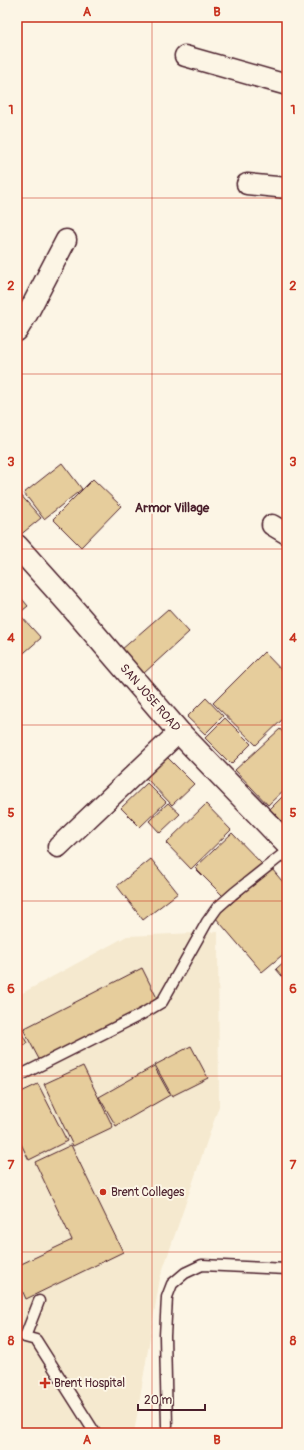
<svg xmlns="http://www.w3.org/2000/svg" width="304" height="1450" font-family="Pangolin,sans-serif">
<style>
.built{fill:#f5e9cf}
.building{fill:#e6cd9c;stroke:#4a1f2b}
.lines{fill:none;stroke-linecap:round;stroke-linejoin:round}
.service-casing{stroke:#4a1f2b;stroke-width:13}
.minor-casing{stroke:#4a1f2b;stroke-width:23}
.primary-casing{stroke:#4a1f2b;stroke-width:25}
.service{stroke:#fcf5e5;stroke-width:10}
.minor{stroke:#fcf5e5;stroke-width:20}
.primary{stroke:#fcf5e5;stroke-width:22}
.grid{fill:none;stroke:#c8321e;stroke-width:1;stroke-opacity:0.55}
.poi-dot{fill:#c8321e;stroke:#fcf5e5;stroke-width:1.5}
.labels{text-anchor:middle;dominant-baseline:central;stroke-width:4;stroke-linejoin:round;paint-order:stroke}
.street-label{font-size:12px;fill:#4a1f2b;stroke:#fcf5e5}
.poi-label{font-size:12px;fill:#4a1f2b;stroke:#fcf5e5;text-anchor:start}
.neighbourhood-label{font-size:13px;font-weight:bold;fill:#4a1f2b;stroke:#fcf5e5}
.neatline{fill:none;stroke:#c8321e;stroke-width:1.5}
.grid-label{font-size:13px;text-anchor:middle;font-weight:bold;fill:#c8321e}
</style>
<rect width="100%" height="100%" fill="#fcf5e5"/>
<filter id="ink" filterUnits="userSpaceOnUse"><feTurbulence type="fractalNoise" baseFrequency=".025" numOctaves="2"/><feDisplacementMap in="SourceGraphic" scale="8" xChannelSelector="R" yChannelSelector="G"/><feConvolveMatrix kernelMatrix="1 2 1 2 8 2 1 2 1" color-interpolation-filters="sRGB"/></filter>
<g filter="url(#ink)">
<!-- built -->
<polygon class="built" points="218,932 219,1106 160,1278 134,1433 17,1433 17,996 127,936"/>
<!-- building -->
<g class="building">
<polygon points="62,463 82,489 44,519 24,493"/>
<polygon points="93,479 121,506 81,547 53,519"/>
<polygon points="19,493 41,518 19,536 17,534 17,495"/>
<polygon points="17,593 28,606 17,615"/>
<polygon points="168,609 189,632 143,674 121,650"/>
<polygon points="21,616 41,638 17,659 17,619"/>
<polygon points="264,652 287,676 287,715 256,745 213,703"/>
<polygon points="206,698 223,716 205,734 187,717"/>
<polygon points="225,718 251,744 231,764 205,738"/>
<polygon points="280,729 287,737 287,787 268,805 235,770"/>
<polygon points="167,757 194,784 172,805 146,778"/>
<polygon points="147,783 166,802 140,827 121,808"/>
<polygon points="287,792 287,826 270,809"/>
<polygon points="168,803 180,814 160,833 149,821"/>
<polygon points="206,804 231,830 191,869 166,843"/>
<polygon points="232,833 262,864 226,899 195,868"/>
<polygon points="151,859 178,893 143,920 117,886"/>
<polygon points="272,869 287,887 287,951 262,972 215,917"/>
<polygon points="287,959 287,982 276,969"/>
<polygon points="142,968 158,1000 40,1061 23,1029"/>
<polygon points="17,1025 27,1043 17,1049"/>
<polygon points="191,1046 208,1078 172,1096 155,1065"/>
<polygon points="83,1066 113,1127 73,1146 44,1084"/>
<polygon points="154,1066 170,1095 116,1126 99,1097"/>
<polygon points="38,1084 67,1141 29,1160 17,1136 17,1094"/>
<polygon points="71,1145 123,1252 26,1299 17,1279 17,1266 72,1240 35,1162"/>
</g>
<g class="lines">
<!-- service casing -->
<g class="service-casing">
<g id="service">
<polyline points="17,1077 142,1014 162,1002 207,922 217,908 234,893 287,851"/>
<polyline points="39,1301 25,1337 36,1340 95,1433"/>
<polyline points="167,1426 165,1336 167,1297 172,1284 185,1273 202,1265 287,1269"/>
</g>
</g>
<!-- minor casing -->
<g class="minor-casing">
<g id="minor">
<polyline points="185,56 287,85"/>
<polyline points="247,184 287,188"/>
<polyline points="17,331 28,313 66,240"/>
<polyline points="272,525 287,534"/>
<polyline points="58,847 179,732"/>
</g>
</g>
<!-- primary casing -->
<g class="primary-casing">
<polyline id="primary" points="17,546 69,604 179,732 287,844"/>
</g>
<!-- service -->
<use href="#service" class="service"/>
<!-- minor -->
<use href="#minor" class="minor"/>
<!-- primary -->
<use href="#primary" class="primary"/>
</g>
</g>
<!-- grid -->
<path class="grid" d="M152,17v1416M17,198h270M17,374h270M17,549h270M17,725h270M17,901h270M17,1076h270M17,1252h270"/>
<!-- markers -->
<g class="poi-dot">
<circle cx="103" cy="1192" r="4"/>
<path d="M43 1377h4v4h4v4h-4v4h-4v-4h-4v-4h4z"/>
</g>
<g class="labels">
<!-- street labels -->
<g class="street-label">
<text transform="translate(150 698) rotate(49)">SAN JOSE ROAD</text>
</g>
<!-- poi labels -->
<g class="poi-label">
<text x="111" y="1192">Brent Colleges</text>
<text x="54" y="1383">Brent Hospital</text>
</g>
<!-- neighbourhood labels -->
<g class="neighbourhood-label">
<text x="172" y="508">Armor Village</text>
</g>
</g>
<!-- margin -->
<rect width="304" height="1450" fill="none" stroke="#fcf5e5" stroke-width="44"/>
<!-- scale -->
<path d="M138 1404v6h67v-6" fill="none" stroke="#4a1f2b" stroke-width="2"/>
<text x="144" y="1404" font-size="12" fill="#4a1f2b" stroke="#fcf5e5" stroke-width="3" paint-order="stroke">20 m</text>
<rect x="22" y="22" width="260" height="1406" class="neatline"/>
<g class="grid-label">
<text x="87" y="16">A</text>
<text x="217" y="16">B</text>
<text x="11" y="114">1</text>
<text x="293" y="114">1</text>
<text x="11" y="290">2</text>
<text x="293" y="290">2</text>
<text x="11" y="466">3</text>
<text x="293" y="466">3</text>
<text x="11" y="642">4</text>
<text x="293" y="642">4</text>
<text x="11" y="817">5</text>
<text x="293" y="817">5</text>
<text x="11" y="993">6</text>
<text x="293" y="993">6</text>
<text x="11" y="1169">7</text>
<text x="293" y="1169">7</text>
<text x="11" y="1345">8</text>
<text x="293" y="1345">8</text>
<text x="87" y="1444">A</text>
<text x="217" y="1444">B</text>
</g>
</svg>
